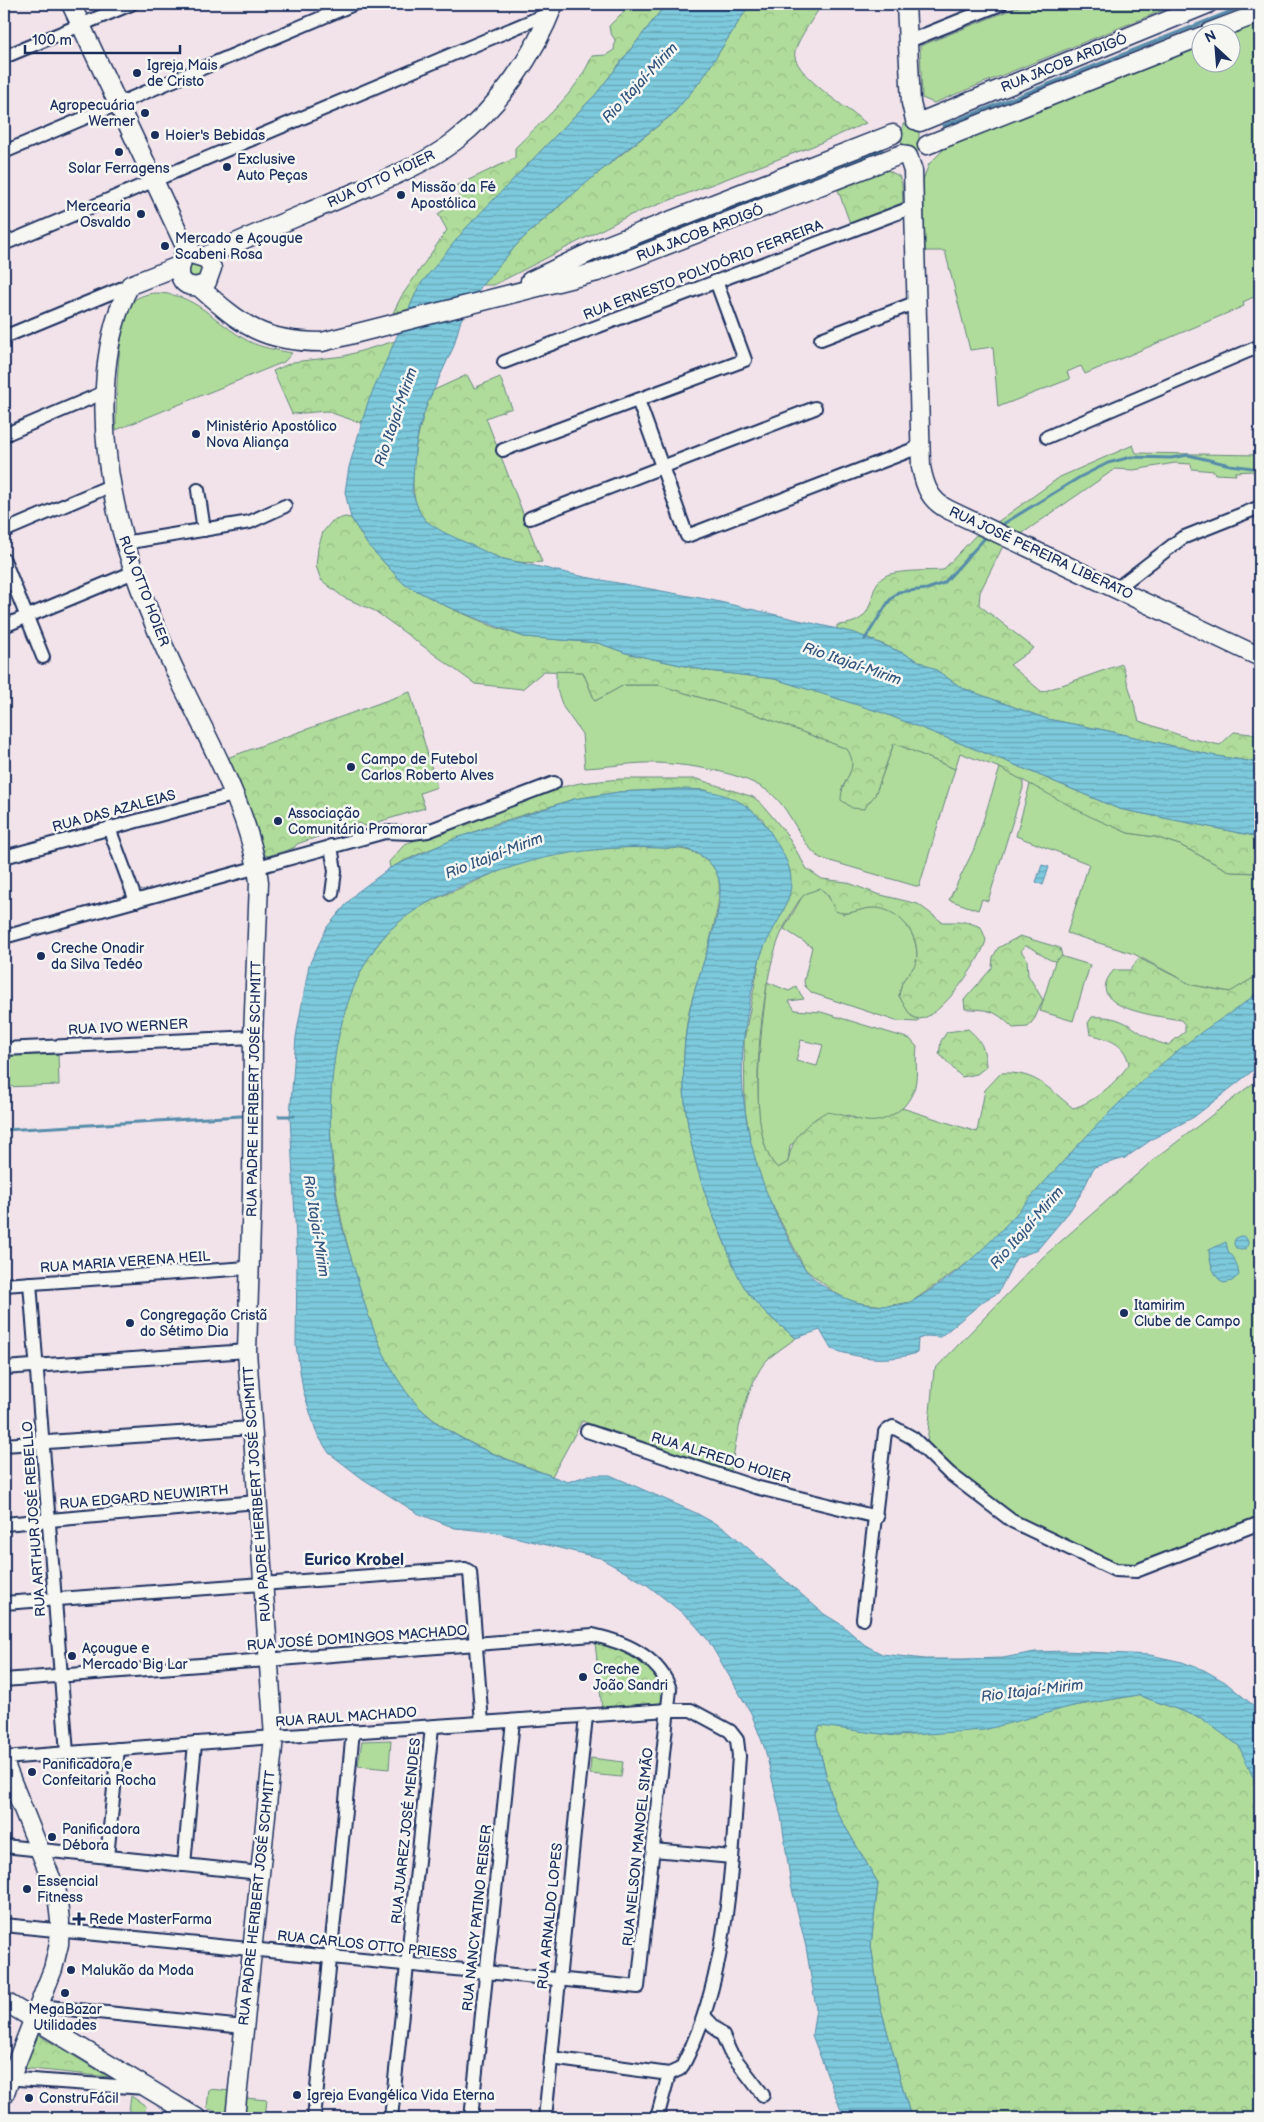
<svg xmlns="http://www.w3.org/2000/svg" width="1264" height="2122" font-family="'Balsamiq Sans',sans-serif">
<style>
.grass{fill:#afdc9a;stroke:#65867c;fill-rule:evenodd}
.forest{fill:url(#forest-crowns);stroke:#65867c}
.water{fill:url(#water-rules);stroke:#568caa}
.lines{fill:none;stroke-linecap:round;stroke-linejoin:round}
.stream{stroke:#568caa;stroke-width:3}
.street-casing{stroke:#1b2f5e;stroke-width:16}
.secondary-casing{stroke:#1b2f5e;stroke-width:21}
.street{stroke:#f6f6f2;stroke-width:12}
.secondary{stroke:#f6f6f2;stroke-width:18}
.poi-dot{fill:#1b2f5e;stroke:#f6f6f2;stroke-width:2}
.labels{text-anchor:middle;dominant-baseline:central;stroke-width:5;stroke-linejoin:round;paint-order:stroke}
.street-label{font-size:14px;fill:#1b2f5e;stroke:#f6f6f2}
.poi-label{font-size:14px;fill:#1b2f5e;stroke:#f6f6f2;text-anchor:start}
.water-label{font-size:15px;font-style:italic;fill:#34567e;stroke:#f6f6f2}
.quarter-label{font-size:16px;font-weight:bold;fill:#1b2f5e;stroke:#f6f6f2}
</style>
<defs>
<pattern id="forest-crowns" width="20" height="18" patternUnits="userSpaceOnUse" patternTransform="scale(1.25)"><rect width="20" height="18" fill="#afdc9a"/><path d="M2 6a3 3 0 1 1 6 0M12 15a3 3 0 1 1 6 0" fill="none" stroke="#96bd87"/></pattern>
<pattern id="water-rules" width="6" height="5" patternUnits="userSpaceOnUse" patternTransform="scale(1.25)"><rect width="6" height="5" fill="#7ecadd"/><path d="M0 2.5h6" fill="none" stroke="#66a4b6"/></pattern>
</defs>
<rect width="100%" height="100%" fill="#f2e3ea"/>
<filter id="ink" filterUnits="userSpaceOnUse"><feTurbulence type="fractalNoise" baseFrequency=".02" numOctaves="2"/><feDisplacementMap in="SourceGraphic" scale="10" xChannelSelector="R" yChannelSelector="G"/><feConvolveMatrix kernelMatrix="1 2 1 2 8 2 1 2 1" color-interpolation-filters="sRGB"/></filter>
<g filter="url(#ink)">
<!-- grass -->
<g class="grass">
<polygon points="1025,4 1178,4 934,103 922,98 920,46"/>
<polygon points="1260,20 1260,294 1243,302 1244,306 1085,374 1081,366 1067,372 1070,379 998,407 993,347 970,350 945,251 925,251 923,180 929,164 945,148 1201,44 1202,62 1232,62 1232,32"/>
<polygon points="907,123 919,129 919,150 914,153 901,149 903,124"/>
<polygon points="194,262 203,265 203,278 189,278 187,269"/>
<path d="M154,293c41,-1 61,30 94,48 14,7 29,9 44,12l-8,9 -168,68c0,-25 1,-112 17,-129 6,-5 14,-7 21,-8z"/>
<polygon points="1133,445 1136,453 1260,455 1260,475 1258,478 1252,471 1235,472 1236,475 1215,474 1214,471 1192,469 1191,464 1175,463 1134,470 1115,469 1020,535 996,523 1060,477"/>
<path d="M556,671l27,1 12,29 29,-16h35l99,30 90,34c10,15 1,26 -7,41l34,5 19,-52 61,26 -36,118 -99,-29c-21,-16 -27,-45 -47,-63 -27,-23 -81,-30 -116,-32 -23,-1 -48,4 -72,5l-3,-34 -19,-27 -7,-20z"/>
<polygon points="1000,768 1023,780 1023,788 988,901 982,899 978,910 949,900 974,849"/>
<polygon points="1030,784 1128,833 1155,837 1180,845 1231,872 1260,873 1260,974 1231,992 1192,985 1134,954 1067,933 1089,864 1016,836"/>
<path d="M820,887l23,27c12,-2 25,-8 38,-6 22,3 40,33 35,54 -2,7 -9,12 -13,19 -2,4 -3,10 -4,15l12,20 7,3v3l-22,-1 -84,-28 -7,-7 -1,-5 8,-34 -28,-18 19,-34z"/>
<polygon points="1057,955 1090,965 1073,1021 1040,1011"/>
<path d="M767,982l22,9 7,-4 8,12 -15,2 6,9 26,2 89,27 7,8c-2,13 1,26 -2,39 -5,20 -27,40 -49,36 -6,-1 -12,-5 -18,-7l-58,30 -2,17 -10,6c-34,-27 -15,-146 -11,-186zM801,1040l22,5 -6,21 -21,-5z"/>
<polygon points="58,1054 59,1085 4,1087 4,1056"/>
<polygon points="1260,1078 1260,1516 1126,1567 1006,1512 927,1444 934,1370 1043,1257 1151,1162"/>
<polygon points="391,1740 389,1769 358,1766 362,1741"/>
<polygon points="591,1758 623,1762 621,1777 590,1774"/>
<polygon points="209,2089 231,2091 228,2118 207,2108"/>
<polygon points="131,2096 146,2106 144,2118 128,2118"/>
<polygon points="246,2098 267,2100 265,2118 245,2118"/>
</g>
<!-- forest -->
<g class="forest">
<path d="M631,4h35l-70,90 -86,89 -91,103 -10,23 -16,4 8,-16 46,-67 -9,-16 22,-15 -4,-13 59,-28v-10c28,-28 61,-54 77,-92l14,-1 8,-5 1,-10 -5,-8 -1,-6z"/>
<path d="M750,4h72c-8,14 -22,31 -27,47 -6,21 55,59 71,72l-53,23 -185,70 -134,69h-12l38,-44 69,-61 84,-66 29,-35z"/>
<polygon points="887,170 899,176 902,184 903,205 851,226 838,190"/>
<polygon points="395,341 361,423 326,411 292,414 273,371 293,362 344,356"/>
<path d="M467,375l7,13 26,-11 12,31 -26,10 56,144c-28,3 -48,-5 -73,-17 -15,-6 -33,-13 -44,-25 -25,-27 -6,-98 7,-129z"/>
<path d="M345,517l6,1 16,26 37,40 44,23 44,19 32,11 74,6 28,10 82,18 67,8 106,33 127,50 111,47 141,28v36l-29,-1 -51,-27 -25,-8 -27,-4 -39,-17 -89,-48 -40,-15 -5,16 -61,-26 -19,52 -11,14 -12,-1 -11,-8c0,-22 20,-30 6,-51l-89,-34 -99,-30h-35l-29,16 -12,-29 -39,-1 -22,18 -47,-5 -100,-73 -32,-14 -22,-17 -5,-14 2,-18 5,-16 9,-11z"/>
<path d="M976,535l27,11 -23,46 -1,13 55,43 -24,17 32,27 80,-28 17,57 49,17 32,7 14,-13 26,3v28l-49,-8 -102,-24 -62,-12 -85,-31 -26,-18 -31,-16 -39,-17 -29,-8v-4c46,-2 26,-37 48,-49 11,-6 44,-5 58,-6z"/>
<polygon points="410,692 437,787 420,793 425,808 365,826 359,823 297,844 294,848 268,856 265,855 227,758"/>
<path d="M620,779h77l56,18 8,6 24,29 22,37 15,10 24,3 31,12 41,10 24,18h25l14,5 5,13c-4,19 -46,79 -67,79 -10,-1 -15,-15 -20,-23 1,-5 2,-11 4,-15 4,-7 11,-12 13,-19 6,-26 -18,-55 -43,-54 -14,0 -24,9 -38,3l-7,-16 -8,-7c-5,3 -13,4 -17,8 -8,8 -20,32 -24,43 -17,39 -37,200 -1,229l10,-6c4,-25 17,-38 38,-50 34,4 46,21 76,-4l75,24 8,-42 16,-17c34,-2 47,15 72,35 20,-5 44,-26 56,-44 -5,-22 -20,-24 -39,-30l-2,-11 4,-6c40,-3 45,22 76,28l17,-13v-7l-4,-5c-23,-4 -102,-12 -67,-50h16l9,-12 53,27 38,7 30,-18v17l-123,95 -66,67 -80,90 -22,19 -58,40 -25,4 -20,-2 -17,-3 -15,-9 -29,-23 -40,-78 -13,-39 -7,-42 -1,-70 16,-83 9,-23 15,-26 5,-39 -27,-51 -56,-28 -27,-1 -60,3 -45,7 -80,25 -73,29 -31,15 -1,-6 16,-18 153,-56 22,-5z"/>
<path d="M630,847c29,1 69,-5 86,24 14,25 -20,109 -27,140 -15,78 2,156 34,228 10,25 21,49 39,69 9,12 23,21 34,30 -9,7 -19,13 -28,21 -21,20 -33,83 -37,112l-149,-50 -30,55c-45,-17 -98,-34 -134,-70 -37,-37 -55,-105 -69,-155 -28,-101 -35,-259 54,-333 15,-12 36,-21 53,-28 17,-7 34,-16 51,-22 39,-15 82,-19 123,-21z"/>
<path d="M1020,936l40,12 2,8 -7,5c-13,-2 -17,-13 -30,-15l-4,5 6,8 1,16 15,25 -8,18 -7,9 -15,1c-17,-17 -23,-19 -48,-19l-1,-9 28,-32 1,-11 5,-9z"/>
<path d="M968,1029c14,12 17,20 18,38l-9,7 -15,3c-9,-7 -14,-16 -23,-23l2,-13 6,-9z"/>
<path d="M595,1642c26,3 76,29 67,61l-60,6z"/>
<polygon points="1138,1695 1201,1718 1240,1746 1260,1793 1260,2118 911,2118 880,2005 871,1945 878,1883 835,1809 817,1740 816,1734 820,1726 827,1726 897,1736"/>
<polygon points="37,2034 109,2077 22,2068"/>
</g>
<!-- water -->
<g class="water">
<polygon points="666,4 750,4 702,79 673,114 622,153 552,212 520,241 482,285 461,320 453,348 428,402 419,428 415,450 412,492 420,513 426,521 443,532 499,558 585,577 711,600 855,633 905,654 936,670 962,688 1047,719 1109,731 1211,755 1260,763 1260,837 1119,809 1008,762 883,713 775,679 708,671 626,653 598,643 524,637 448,607 404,584 367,544 351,518 345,492 349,467 368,402 419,286 465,229 596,94"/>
<path d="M679,789c44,0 75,12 96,51 6,10 13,21 15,32 7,30 -21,57 -30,86 -7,25 -13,53 -16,79 -8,69 11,141 44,201 5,10 10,22 17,31 14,18 42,33 65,36 13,1 27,2 40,-3 8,-3 17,-10 25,-15 50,-32 84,-78 124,-121 44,-49 91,-96 144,-135 19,-13 39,-25 57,-40v74l-66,52 -40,21 -29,20 -31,9 -12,25 -13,20 -32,38 -21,8 -18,35 -13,7 -45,37 -13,-1 -9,3 -1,14c-30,9 -56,6 -86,-4l-11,-19 -24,8c-18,-14 -37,-29 -50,-48 -10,-15 -15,-32 -22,-49 -33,-73 -51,-153 -34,-232 7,-34 31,-88 30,-120 0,-18 -13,-34 -31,-39 -9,-3 -21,-1 -31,-2 -39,-2 -76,2 -114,10 -49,12 -132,42 -163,82 -57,72 -59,196 -40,282 4,18 10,35 15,52 12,45 30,97 62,132 35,38 102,58 150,76l21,-7h21l86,38 31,17 97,84 18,11 23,20 17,9 43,5h38l40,-1 32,-6 30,-1 85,4 32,7 22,8 21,12 35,29v82l-21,-47 -38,-28 -63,-23 -65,11 -89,24 -87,6 -77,-10 -4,8 1,6 18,69 43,74 -7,62 9,60 31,113h-67l-32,-83 4,-27 -10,-61 -15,-62 -10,-69 -16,-67 -14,-36 -43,-73 -17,-20 -26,-21 -19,-15 -46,-26 -106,-26 -39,-4 -38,-15 -54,-34 -34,-26 -12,-19 -14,-44 -7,-45 1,-85 -7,-144 6,-79 13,-72 18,-38 29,-34 34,-25 66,-30 118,-39 45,-7z"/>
<polygon points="1042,865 1049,867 1043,885 1036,882"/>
<circle cx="1241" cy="1243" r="7"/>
<path d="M1226,1242l2,9c7,7 9,13 11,24l-7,6 -9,2c-9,-6 -14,-22 -14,-33z"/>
</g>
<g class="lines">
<!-- stream -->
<g class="stream">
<polyline points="943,126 1249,4"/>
<polyline points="603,258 882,150"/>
<polyline points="1003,524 1080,477 1108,463 1131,457 1171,458 1188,455 1230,465 1260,469"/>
<polyline points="865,639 889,601 898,592 927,589 944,583 985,538"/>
<polyline points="279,1116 294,1116"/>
<polyline points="4,1130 241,1116"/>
</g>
<!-- street casing -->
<g class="street-casing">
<g id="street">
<polyline points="909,41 1001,4"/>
<polyline points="4,57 131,4"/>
<polyline points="4,152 354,4"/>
<polyline points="4,244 550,13"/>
<polyline points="4,337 130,285"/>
<polyline points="821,339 917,302"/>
<polyline points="504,362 913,207"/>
<polyline points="638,400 687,536 922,446"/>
<polyline points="4,435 105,392"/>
<polyline points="1047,437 1260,346"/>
<polyline points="503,450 745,360 716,281"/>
<polyline points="198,490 204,530"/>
<polyline points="530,518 815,408"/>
<polyline points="4,531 110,486"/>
<polyline points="124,543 250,522 285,506"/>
<polyline points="4,560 43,657"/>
<polyline points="1116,589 1182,538 1260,507"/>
<polyline points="4,626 134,572"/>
<polyline points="109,828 136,901"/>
<polyline points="331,846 335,871 332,894"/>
<polyline points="4,857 233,795"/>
<polyline points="4,937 385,832 412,833 428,831 554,783"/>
<polyline points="4,1049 253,1037"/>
<polyline points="30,1283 67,1753"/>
<polyline points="4,1285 248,1268"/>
<polyline points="4,1368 247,1351"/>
<polyline points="587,1431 755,1487 877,1517"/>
<polyline points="4,1445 251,1428"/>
<polyline points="4,1524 257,1502"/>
<polyline points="4,1603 465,1569 470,1572 482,1723"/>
<polyline points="863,1619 885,1432 893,1427 913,1438 949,1473 1012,1521 1115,1570 1136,1571 1260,1523"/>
<path d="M4,1680l589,-45c32,7 65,21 77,54l-32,298 -634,-62"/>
<path d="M4,1758l270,-21 394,-27h23l39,21 7,9 2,16c-7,100 -9,219 -56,309l-3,4 -11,5 -118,-16"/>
<polyline points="4,1846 260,1873"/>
<polyline points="653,1850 732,1857"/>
<polyline points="107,1857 118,1749"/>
<polyline points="184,1865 195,1743"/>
<polyline points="39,2006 244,2027"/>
<polyline points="704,2016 723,2036 730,2052 763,2095"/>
<polyline points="4,2078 145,2088"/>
<polyline points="314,2118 353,1731"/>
<polyline points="391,2118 432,1727"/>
<polyline points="471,2118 513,1721"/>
<polyline points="545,2118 586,1716"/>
<polyline points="657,2118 669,2074"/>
</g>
</g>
<!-- secondary casing -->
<g class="secondary-casing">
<g id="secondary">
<polyline points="71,4 183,242 195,255"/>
<polyline points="906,4 911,103 915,120"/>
<polyline points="1210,32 1260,13"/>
<polyline points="920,122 1208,4"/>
<polyline points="927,145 1202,36"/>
<path d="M908,156l5,15 8,296c4,20 9,34 28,43l311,147"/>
<path d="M183,255c0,6 -3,10 -3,16 -1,16 17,19 27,11l5,-14 -5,-9 -13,-4"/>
<path d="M203,257c48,-21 96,-41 143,-61 38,-16 76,-30 109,-55 43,-33 80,-87 99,-137"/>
<path d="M181,265l-51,20c-15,28 -21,56 -24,87 -10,110 28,215 76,313 29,60 69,130 77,197l-6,155 -1,157 -5,157 27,386 -39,381"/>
<polyline points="530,281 595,250 893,134"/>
<path d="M199,287c43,38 63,55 123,55l275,-70 305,-118"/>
<polyline points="4,1762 57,1893 60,1921 59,1944 53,1969 4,2095"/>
<polyline points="4,2001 197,2118"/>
</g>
</g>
<!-- street -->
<use href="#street" class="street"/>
<!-- secondary -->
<use href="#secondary" class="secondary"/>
</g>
</g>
<!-- markers -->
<g class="poi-dot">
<circle cx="137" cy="73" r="5"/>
<circle cx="145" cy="113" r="5"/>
<circle cx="155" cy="135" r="5"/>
<circle cx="119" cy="152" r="5"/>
<circle cx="227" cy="167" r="5"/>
<circle cx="401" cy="195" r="5"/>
<circle cx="141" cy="214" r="5"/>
<circle cx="165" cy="246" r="5"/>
<circle cx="196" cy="434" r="5"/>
<circle cx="351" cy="767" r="5"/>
<circle cx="278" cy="821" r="5"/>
<circle cx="41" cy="956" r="5"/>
<circle cx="1124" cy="1313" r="5"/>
<circle cx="130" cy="1323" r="5"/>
<circle cx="72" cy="1656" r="5"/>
<circle cx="583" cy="1677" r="5"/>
<circle cx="32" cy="1772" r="5"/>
<circle cx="52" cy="1837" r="5"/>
<circle cx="27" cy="1889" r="5"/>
<path d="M76.5 1911.5h5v5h5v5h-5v5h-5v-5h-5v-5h5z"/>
<circle cx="71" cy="1970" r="5"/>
<circle cx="65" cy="1993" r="5"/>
<circle cx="297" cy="2095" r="5"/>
<circle cx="29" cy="2098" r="5"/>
</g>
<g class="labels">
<!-- street labels -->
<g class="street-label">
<text transform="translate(1064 63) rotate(-22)">RUA JACOB ARDIGÓ</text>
<text transform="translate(381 179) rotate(-25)">RUA OTTO HOIER</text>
<text transform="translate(700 233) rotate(-21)">RUA JACOB ARDIGÓ</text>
<text transform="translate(703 270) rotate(-21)">RUA ERNESTO POLYDÓRIO FERREIRA</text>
<text transform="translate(1041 553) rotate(25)">RUA JOSÉ PEREIRA LIBERATO</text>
<text transform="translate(144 591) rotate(69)">RUA OTTO HOIER</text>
<text transform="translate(114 811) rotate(-15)">RUA DAS AZALEIAS</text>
<text transform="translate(128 1027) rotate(-3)">RUA IVO WERNER</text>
<text transform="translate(254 1089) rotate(-89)">RUA PADRE HERIBERT JOSÉ SCHMITT</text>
<text transform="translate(125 1262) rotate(-4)">RUA MARIA VERENA HEIL</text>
<text transform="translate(721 1458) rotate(17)">RUA ALFREDO HOIER</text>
<text transform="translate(257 1494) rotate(-94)">RUA PADRE HERIBERT JOSÉ SCHMITT</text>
<text transform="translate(144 1497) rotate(-5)">RUA EDGARD NEUWIRTH</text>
<text transform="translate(34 1519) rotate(-94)">RUA ARTHUR JOSÉ REBELLO</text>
<text transform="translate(357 1638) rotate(-4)">RUA JOSÉ DOMINGOS MACHADO</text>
<text transform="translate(346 1717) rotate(-4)">RUA RAUL MACHADO</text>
<text transform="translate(406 1831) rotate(-84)">RUA JUAREZ JOSÉ MENDES</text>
<text transform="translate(638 1847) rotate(-84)">RUA NELSON MANOEL SIMÃO</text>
<text transform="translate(257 1898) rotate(-84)">RUA PADRE HERIBERT JOSÉ SCHMITT</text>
<text transform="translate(550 1916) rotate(-84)">RUA ARNALDO LOPES</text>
<text transform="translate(477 1918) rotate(-84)">RUA NANCY PATINO REISER</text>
<text transform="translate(367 1945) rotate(6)">RUA CARLOS OTTO PRIESS</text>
</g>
<!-- poi labels -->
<g class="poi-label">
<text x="147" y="65">Igreja Mais<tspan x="147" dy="16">de Cristo</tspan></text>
<text x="135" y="105" text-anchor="end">Agropecuária<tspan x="135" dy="16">Werner</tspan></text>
<text x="165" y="135">Hoier's Bebidas</text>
<text x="237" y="159">Exclusive<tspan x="237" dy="16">Auto Peças</tspan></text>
<text x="119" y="168" text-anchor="middle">Solar Ferragens</text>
<text x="411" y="187">Missão da Fé<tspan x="411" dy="16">Apostólica</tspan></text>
<text x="131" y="206" text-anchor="end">Mercearia<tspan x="131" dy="16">Osvaldo</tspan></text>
<text x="175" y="238">Mercado e Açougue<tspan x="175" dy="16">Scabeni Rosa</tspan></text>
<text x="206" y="426">Ministério Apostólico<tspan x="206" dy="16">Nova Aliança</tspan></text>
<text x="361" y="759">Campo de Futebol<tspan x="361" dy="16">Carlos Roberto Alves</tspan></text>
<text x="288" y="813">Associação<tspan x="288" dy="16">Comunitária Promorar</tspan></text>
<text x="51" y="948">Creche Onadir<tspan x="51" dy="16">da Silva Tedéo</tspan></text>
<text x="1134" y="1305">Itamirim<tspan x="1134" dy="16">Clube de Campo</tspan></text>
<text x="140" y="1315">Congregação Cristã<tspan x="140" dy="16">do Sétimo Dia</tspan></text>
<text x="82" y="1648">Açougue e<tspan x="82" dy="16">Mercado Big Lar</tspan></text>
<text x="593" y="1669">Creche<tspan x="593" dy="16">João Sandri</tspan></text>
<text x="42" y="1764">Panificadora e<tspan x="42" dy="16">Confeitaria Rocha</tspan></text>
<text x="62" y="1829">Panificadora<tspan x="62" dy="16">Débora</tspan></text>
<text x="37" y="1881">Essencial<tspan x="37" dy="16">Fitness</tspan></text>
<text x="89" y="1919">Rede MasterFarma</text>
<text x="81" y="1970">Malukão da Moda</text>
<text x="65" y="2009" text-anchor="middle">MegaBazar<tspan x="65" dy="16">Utilidades</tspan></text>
<text x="307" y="2095">Igreja Evangélica Vida Eterna</text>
<text x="39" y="2098">ConstruFácil</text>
</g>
<!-- water labels -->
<g class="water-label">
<text transform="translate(640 83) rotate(-47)">Rio Itajaí-Mirim</text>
<text transform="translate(396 417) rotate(-71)">Rio Itajaí-Mirim</text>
<text transform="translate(852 664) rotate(19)">Rio Itajaí-Mirim</text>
<text transform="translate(494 856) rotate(-21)">Rio Itajaí-Mirim</text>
<text transform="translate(316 1226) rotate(81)">Rio Itajaí-Mirim</text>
<text transform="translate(1027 1228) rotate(-49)">Rio Itajaí-Mirim</text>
<text transform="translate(1032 1691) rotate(-7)">Rio Itajaí-Mirim</text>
</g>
<!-- quarter labels -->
<g class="quarter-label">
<text x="354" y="1560">Eurico Krobel</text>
</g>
</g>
<!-- margin -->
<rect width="1264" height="2122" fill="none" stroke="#f6f6f2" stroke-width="20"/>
<rect x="10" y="10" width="1244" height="2102" fill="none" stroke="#1b2f5e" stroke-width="2" filter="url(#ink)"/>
<!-- north arrow -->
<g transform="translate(1216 48) rotate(334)"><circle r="24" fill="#f6f6f2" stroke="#9ea6b7"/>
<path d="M0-4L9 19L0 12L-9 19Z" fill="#1b2f5e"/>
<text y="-8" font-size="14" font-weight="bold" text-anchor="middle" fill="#1b2f5e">N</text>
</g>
<!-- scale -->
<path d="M25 45v8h155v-8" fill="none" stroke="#1b2f5e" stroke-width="2.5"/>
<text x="32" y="45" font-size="15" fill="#1b2f5e" stroke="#f6f6f2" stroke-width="4" paint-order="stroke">100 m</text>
</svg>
